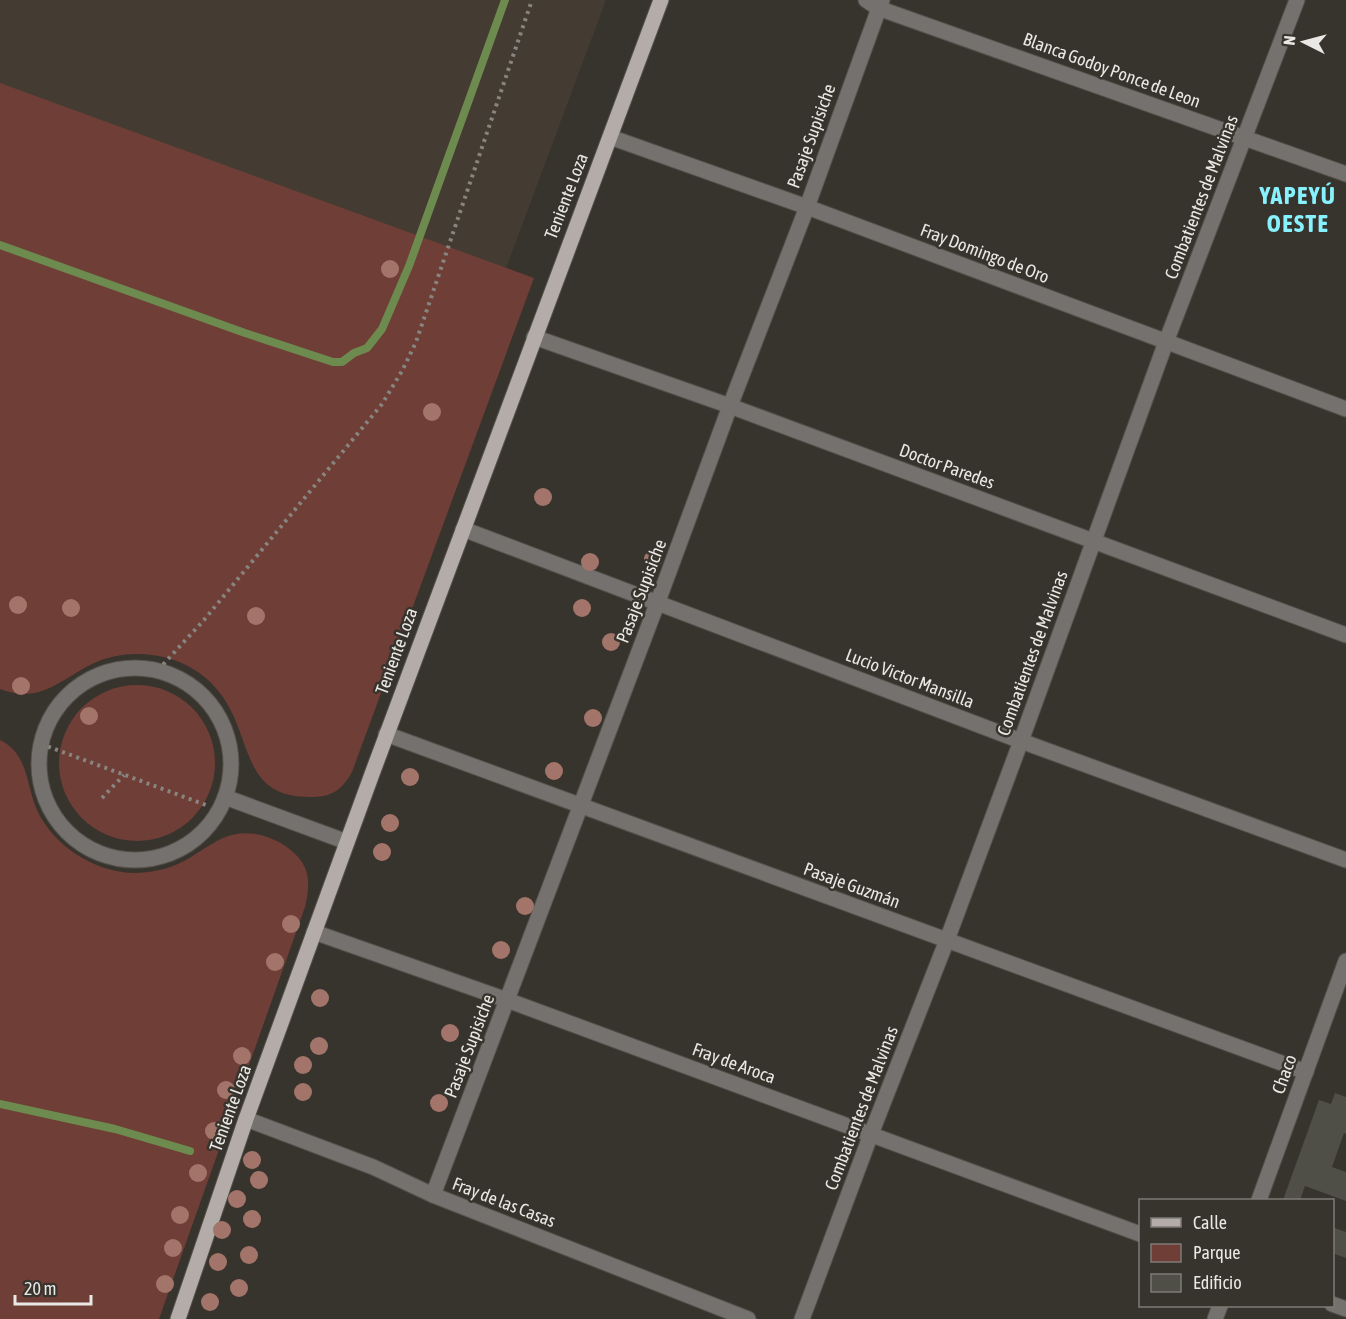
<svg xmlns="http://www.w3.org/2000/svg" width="1346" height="1319" font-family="'Asap Condensed',sans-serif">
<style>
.built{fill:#443c32}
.green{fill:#6f3e36}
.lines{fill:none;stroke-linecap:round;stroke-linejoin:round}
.stream{stroke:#6e8b4f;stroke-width:8}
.building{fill:#4f4f47}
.minor-casing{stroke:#54504a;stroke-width:17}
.major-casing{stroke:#54504a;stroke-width:17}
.path{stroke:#88847f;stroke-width:4;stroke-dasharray:3 4.5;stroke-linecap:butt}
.minor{stroke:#74716e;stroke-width:15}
.major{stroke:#b3aca8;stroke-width:15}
.tree{fill:#a3756a}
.labels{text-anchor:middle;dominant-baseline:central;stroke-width:5;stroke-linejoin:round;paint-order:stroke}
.street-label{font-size:18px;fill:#eae8e4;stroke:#37332d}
.district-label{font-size:24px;font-weight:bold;letter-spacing:1.5px;fill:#87f2fd;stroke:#37332d}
</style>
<rect width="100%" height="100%" fill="#37332d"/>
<!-- built -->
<polygon class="built" points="0,0 606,0 317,775 229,672 0,577"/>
<!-- green -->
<g class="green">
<path d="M0,83l534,195 -182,494c-9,17 -20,25 -40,25 -59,1 -60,-38 -78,-80 -8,-19 -23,-38 -41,-48 -28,-18 -71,-20 -101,-5 -34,17 -51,40 -92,25z"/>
<circle cx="137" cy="763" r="78"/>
<path d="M0,740c27,13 26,41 35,65 13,35 51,62 87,67 17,3 41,-1 58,-9 15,-7 27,-18 43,-25 23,-11 53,-2 71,15 17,15 16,33 11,54l-146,412h-159z"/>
</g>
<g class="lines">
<!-- stream -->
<g class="stream">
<polyline points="0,245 245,333 333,362 342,362 354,353 367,348 382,329 409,266 505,0"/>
<polyline points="0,1104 115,1129 190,1151"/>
</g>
</g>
<!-- building -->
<g class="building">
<polygon points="1335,1093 1346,1097 1346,1134 1344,1133 1332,1167 1346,1172 1346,1201 1305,1186 1300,1200 1283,1200 1319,1100 1331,1104"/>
<polygon points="1332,1227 1346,1232 1346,1258 1332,1253"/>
</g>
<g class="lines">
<!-- minor casing -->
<g class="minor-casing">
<g id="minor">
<polyline points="866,0 878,8 1346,174"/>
<polyline points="610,137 807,207 1346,409"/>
<polyline points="534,337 730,406 1346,635"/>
<polyline points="463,529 1021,741 1346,860"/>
<circle cx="135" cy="764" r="96"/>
<polyline points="386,734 1306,1072"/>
<polyline points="225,797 347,842"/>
<polyline points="314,932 507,1000 1140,1234"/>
<polyline points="246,1119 373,1167 433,1195 748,1319"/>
<polyline points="433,1195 657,604 730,406 807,207 882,0"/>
<polyline points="1259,1200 1346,961"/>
<polyline points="1332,1304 1346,1309"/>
<polyline points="802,1319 871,1134 947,940 1021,741 1166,342 1297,0"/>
<polyline points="1215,1319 1220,1306"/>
</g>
</g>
<!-- major casing -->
<g class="major-casing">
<polyline id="major" points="178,1319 246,1119 372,774 661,0"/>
</g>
<!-- path -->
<g class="path">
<polyline points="158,670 204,620 382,404 402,371 416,342 532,0"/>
<polyline points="41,744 206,805"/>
<polyline points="102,798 124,775"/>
</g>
<!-- minor -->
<use href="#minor" class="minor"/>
<!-- major -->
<use href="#major" class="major"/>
</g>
<!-- trees -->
<g class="tree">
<circle cx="390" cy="269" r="9"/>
<circle cx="432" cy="412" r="9"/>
<circle cx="543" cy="497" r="9"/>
<circle cx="653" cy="559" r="9"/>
<circle cx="590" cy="562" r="9"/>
<circle cx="18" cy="605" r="9"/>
<circle cx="71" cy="608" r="9"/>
<circle cx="582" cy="608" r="9"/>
<circle cx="256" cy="616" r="9"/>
<circle cx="611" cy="642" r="9"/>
<circle cx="21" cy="686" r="9"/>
<circle cx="89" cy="716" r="9"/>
<circle cx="593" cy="718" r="9"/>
<circle cx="554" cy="771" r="9"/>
<circle cx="410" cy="777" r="9"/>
<circle cx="390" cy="823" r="9"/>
<circle cx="382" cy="852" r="9"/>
<circle cx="525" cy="906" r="9"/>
<circle cx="291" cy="924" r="9"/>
<circle cx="501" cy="950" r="9"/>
<circle cx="275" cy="962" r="9"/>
<circle cx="320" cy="998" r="9"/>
<circle cx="450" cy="1033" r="9"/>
<circle cx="319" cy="1046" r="9"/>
<circle cx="242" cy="1056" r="9"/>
<circle cx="303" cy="1065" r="9"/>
<circle cx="226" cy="1090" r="9"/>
<circle cx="303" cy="1092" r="9"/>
<circle cx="439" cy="1103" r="9"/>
<circle cx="214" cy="1131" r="9"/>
<circle cx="252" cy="1160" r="9"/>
<circle cx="198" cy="1173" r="9"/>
<circle cx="259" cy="1180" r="9"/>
<circle cx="237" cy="1199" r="9"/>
<circle cx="180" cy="1215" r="9"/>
<circle cx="252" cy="1219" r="9"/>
<circle cx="222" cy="1230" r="9"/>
<circle cx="173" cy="1248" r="9"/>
<circle cx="249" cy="1255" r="9"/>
<circle cx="218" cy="1262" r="9"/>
<circle cx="165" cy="1284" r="9"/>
<circle cx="239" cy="1288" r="9"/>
<circle cx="210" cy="1302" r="9"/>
</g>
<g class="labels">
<!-- street labels -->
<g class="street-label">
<text transform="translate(1112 70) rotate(20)">Blanca Godoy Ponce de Leon</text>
<text transform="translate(811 136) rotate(-70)">Pasaje Supisiche</text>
<text transform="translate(566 196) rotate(-69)">Teniente Loza</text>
<text transform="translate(1201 197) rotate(-69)">Combatientes de Malvinas</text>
<text transform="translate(985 253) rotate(21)">Fray Domingo de Oro</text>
<text transform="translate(947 466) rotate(20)">Doctor Paredes</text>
<text transform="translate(641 591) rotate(-69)">Pasaje Supisiche</text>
<text transform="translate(396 651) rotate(-70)">Teniente Loza</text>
<text transform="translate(1032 653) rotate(-70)">Combatientes de Malvinas</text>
<text transform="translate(910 678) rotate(21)">Lucio Victor Mansilla</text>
<text transform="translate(852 885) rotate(20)">Pasaje Guzmán</text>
<text transform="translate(469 1046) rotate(-69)">Pasaje Supisiche</text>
<text transform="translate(734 1063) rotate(20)">Fray de Aroca</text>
<text transform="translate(1284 1074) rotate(-70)">Chaco</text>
<text transform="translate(230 1108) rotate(-70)">Teniente Loza</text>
<text transform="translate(861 1108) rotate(-69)">Combatientes de Malvinas</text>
<text transform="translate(504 1202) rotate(21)">Fray de las Casas</text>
</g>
<!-- district labels -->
<g class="district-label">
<text x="1298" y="195">YAPEYÚ<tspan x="1298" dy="28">OESTE</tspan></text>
</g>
</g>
<!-- legend -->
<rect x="1139" y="1199" width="195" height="108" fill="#37332d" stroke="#7f7b76" stroke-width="1.5"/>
<rect x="1151" y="1218" width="30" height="9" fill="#b3aca8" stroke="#7f7b76" stroke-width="1.5"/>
<text x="1193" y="1229" font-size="18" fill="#eae8e4">Calle</text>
<rect x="1151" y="1244" width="30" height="18" fill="#6f3e36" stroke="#7f7b76" stroke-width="1.5"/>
<text x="1193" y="1259" font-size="18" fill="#eae8e4">Parque</text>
<rect x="1151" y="1274" width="30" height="18" fill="#4f4f47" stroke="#7f7b76" stroke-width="1.5"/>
<text x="1193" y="1289" font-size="18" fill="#eae8e4">Edificio</text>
<!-- north arrow -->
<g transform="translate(1304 42) rotate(276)" stroke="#37332d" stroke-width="4.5" paint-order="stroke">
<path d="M0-4.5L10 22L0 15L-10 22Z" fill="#eae8e4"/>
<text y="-9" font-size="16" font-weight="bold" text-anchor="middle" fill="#eae8e4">N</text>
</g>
<!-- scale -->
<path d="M15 1295v9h76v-9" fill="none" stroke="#eae8e4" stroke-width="3"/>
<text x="24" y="1295" font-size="18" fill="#eae8e4" stroke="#37332d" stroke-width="4.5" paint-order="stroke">20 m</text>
</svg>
